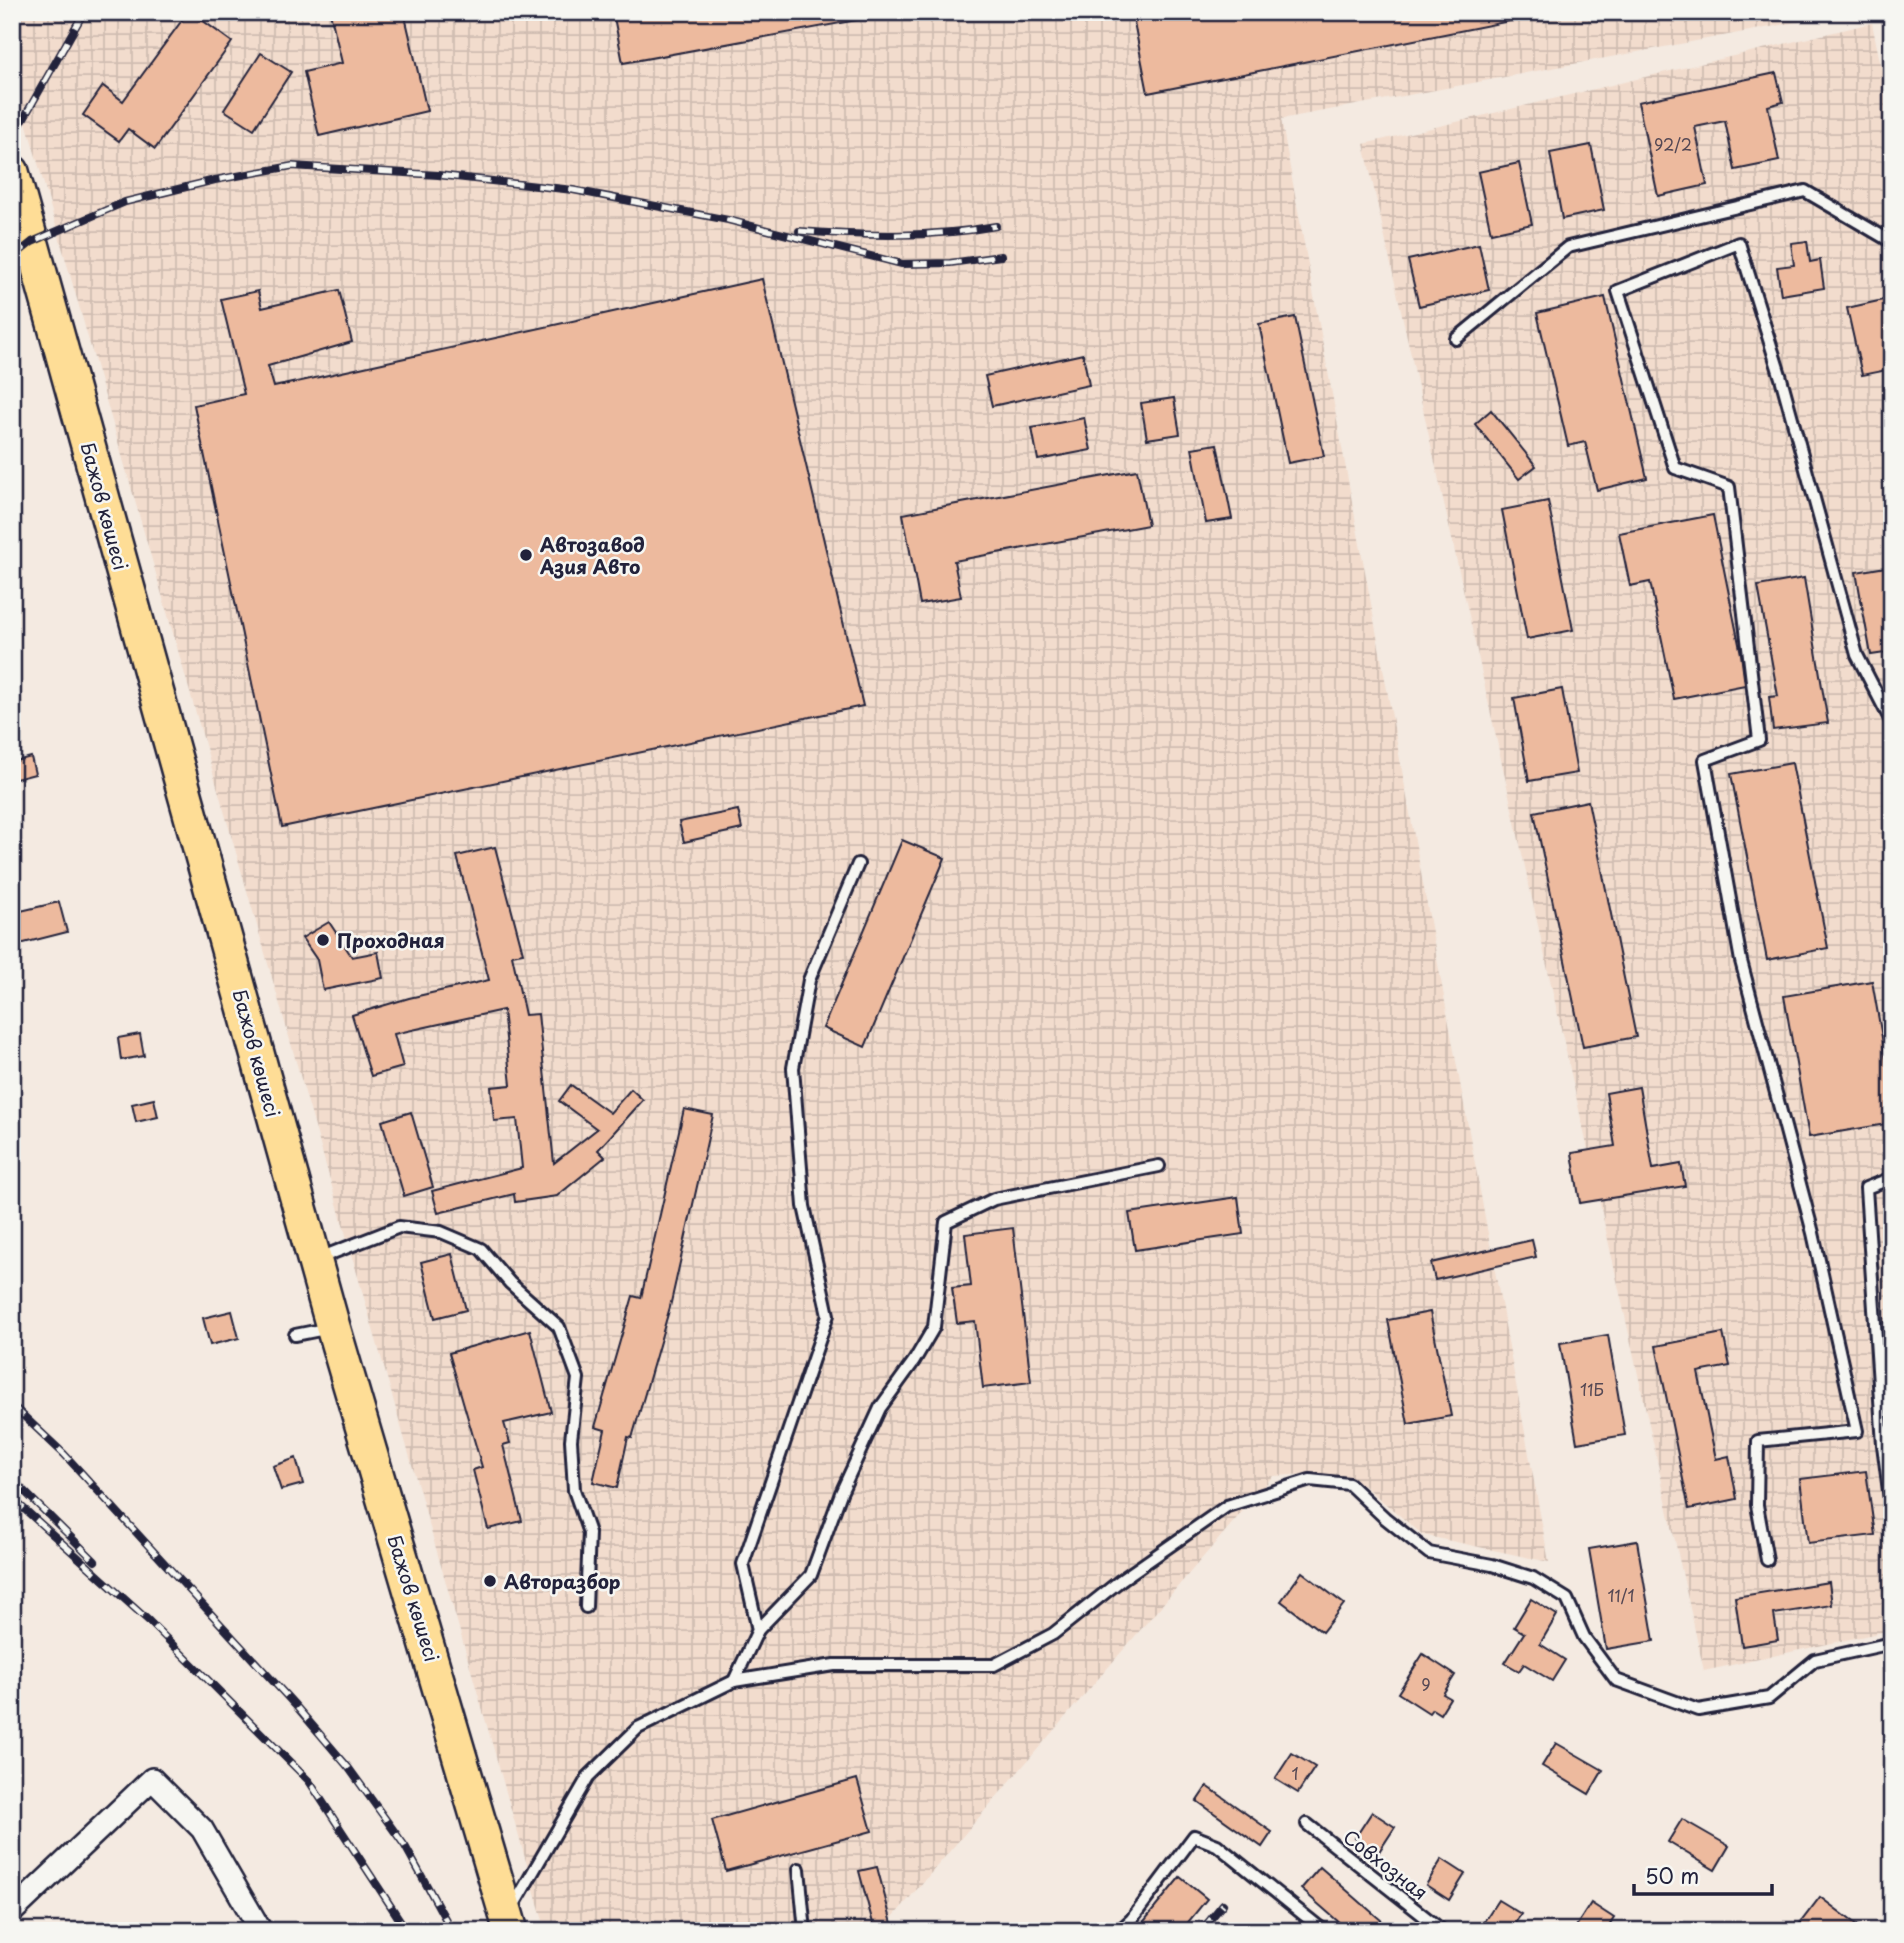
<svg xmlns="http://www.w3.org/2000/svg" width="1904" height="1943" font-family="'Playpen Sans',sans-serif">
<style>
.industrial{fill:url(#industrial-grid)}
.building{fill:#edba9e;stroke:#22223b;stroke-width:2}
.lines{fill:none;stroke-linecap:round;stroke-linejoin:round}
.service-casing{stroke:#22223b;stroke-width:16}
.minor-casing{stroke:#22223b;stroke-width:26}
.primary-casing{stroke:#22223b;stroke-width:38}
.service{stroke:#f6f6f2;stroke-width:10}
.minor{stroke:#f6f6f2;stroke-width:21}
.primary{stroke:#fedd96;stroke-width:33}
.rail-casing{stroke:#22223b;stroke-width:8}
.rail{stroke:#f6f6f2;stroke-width:5;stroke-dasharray:16;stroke-linecap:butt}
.poi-dot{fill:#22223b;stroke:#f6f6f2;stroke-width:2.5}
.labels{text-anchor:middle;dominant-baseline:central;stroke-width:5;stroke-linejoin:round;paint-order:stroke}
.number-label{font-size:16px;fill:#554854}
.street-label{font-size:19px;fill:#22223b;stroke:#f6f6f2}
.poi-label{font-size:19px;font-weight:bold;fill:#22223b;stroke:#f6f6f2;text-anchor:start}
</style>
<defs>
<pattern id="industrial-grid" width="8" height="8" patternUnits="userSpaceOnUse" patternTransform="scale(1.75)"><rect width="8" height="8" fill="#f2dccd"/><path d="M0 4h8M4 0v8" fill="none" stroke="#cfbcb1"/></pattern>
</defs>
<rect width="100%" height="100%" fill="#f4eae1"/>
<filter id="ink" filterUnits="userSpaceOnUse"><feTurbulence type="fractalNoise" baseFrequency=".0143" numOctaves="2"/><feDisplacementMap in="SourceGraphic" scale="14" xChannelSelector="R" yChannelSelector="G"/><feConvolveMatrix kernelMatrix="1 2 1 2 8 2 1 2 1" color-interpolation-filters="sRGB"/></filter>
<g filter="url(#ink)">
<!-- industrial -->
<g class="industrial">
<polygon points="12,12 1850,12 1281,119 1549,1562 1423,1535 1363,1485 1311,1474 1273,1476 881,1931 546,1931 12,73"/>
<polygon points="1872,23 1892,120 1892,1630 1704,1671 1364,144"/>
</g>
<!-- building -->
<g class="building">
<polygon points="188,12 191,12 232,42 155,149 128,129 119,141 83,115 103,86 123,101"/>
<polygon points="330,12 404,12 427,111 319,136 304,72 342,63"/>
<polygon points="613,12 857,12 857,20 623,63"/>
<polygon points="1132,12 1519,12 1520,19 1148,93"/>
<polygon points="261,53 291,72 254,129 224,110"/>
<polygon points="1776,73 1783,102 1768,106 1779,161 1735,170 1725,121 1695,127 1707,185 1658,196 1638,102"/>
<polygon points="1591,145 1604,210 1562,219 1550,153"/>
<polygon points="1519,163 1532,224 1491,233 1478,172"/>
<polygon points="1807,241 1810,262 1820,260 1824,288 1781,295 1777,267 1794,265 1791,243"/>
<polygon points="1479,244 1489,290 1419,306 1408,260"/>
<polygon points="762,279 863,706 282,827 194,405 244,394 221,299 258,291 262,308 339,290 352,342 268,366 274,387"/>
<polygon points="1605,297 1647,478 1597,490 1585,442 1568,446 1537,313"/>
<polygon points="1892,298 1892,369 1862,375 1847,308"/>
<polygon points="1295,317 1324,456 1288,463 1259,324"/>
<polygon points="1083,354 1089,385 992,406 985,376"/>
<polygon points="1174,398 1180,434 1147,439 1141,403"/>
<polygon points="1491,410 1536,466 1519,479 1475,424"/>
<polygon points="1084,418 1091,450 1038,460 1032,428"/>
<polygon points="1217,444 1232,519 1206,523 1192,448"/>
<polygon points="1137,470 1148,525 954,561 961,597 920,604 903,514"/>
<polygon points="1548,501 1573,630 1527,639 1502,510"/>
<polygon points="1713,515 1741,654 1745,685 1674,699 1650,582 1630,586 1619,533"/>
<polygon points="1892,566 1892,652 1871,655 1856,572"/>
<polygon points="1804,578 1828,723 1773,730 1769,697 1778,696 1758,586"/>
<polygon points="1562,689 1577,773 1529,781 1514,698"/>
<polygon points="31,757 35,774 12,780 12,762"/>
<polygon points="1792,763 1828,948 1767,960 1731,774"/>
<polygon points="1588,801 1636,1037 1583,1047 1534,812"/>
<polygon points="738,810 742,829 684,842 679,822"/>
<polygon points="902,840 945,858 865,1047 823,1028"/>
<polygon points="495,847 523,953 512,955 525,1015 538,1014 554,1163 597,1129 559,1101 571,1085 610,1113 631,1089 643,1100 598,1150 605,1157 557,1196 515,1202 514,1194 438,1213 432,1191 522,1168 517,1119 494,1121 491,1087 511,1085 503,1010 394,1034 403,1067 371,1076 352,1015 409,998 489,980 457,856"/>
<polygon points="59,902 67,932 12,946 12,913"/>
<polygon points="329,922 352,957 378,952 383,978 323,990 317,960 302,938"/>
<polygon points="1872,981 1892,1093 1892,1123 1809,1137 1784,996"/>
<polygon points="140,1034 144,1056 121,1060 118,1038"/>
<polygon points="1639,1087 1653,1169 1681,1164 1685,1186 1580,1203 1572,1153 1615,1146 1606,1093"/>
<polygon points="154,1099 158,1117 136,1122 132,1104"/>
<polygon points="684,1109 713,1115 670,1307 632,1438 628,1437 617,1488 593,1482 605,1430 595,1427 633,1296 641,1298"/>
<polygon points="411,1112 433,1187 404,1196 382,1121"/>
<polygon points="1238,1197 1243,1234 1135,1250 1129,1213"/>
<polygon points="1013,1228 1031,1382 983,1388 975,1321 957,1323 952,1288 971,1286 965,1234"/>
<polygon points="1532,1240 1536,1257 1435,1280 1431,1263"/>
<polygon points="452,1254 466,1310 435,1318 421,1262"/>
<polygon points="232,1311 239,1338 210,1345 203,1318"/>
<polygon points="1430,1312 1451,1416 1408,1424 1388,1320"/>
<polygon points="530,1330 551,1412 504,1423 510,1443 503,1445 522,1521 488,1529 473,1470 482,1467 449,1353"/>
<polygon points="1723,1333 1730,1366 1698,1372 1716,1459 1729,1456 1737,1499 1689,1509 1656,1346"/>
<polygon points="1608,1335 1625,1435 1577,1443 1560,1343"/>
<polygon points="296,1458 303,1484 281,1490 273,1466"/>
<polygon points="1866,1471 1875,1535 1808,1543 1800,1479"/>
<polygon points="1637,1541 1654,1641 1606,1649 1589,1549"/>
<polygon points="1302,1572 1344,1604 1322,1632 1281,1601"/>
<polygon points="1829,1582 1832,1605 1774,1614 1778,1640 1742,1646 1735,1597"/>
<polygon points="1531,1599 1557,1615 1540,1644 1565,1660 1552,1681 1524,1664 1519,1671 1505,1663 1524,1633 1514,1627"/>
<polygon points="1423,1654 1455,1675 1443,1694 1450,1698 1440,1714 1432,1709 1429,1713 1398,1693"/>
<polygon points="1556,1743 1603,1770 1589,1794 1542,1766"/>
<polygon points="1292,1753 1315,1767 1298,1793 1275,1779"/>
<polygon points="857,1779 872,1831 726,1871 712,1820"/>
<polygon points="1207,1786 1272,1832 1262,1847 1197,1801"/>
<polygon points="1372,1812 1395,1827 1378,1853 1355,1838"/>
<polygon points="1682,1819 1729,1846 1715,1870 1668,1842"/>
<polygon points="1442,1859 1465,1874 1449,1900 1426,1885"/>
<polygon points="877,1867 894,1931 875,1931 859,1871"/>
<polygon points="1320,1867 1382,1921 1373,1931 1349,1931 1301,1889"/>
<polygon points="1180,1877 1207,1899 1181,1931 1136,1931"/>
<polygon points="1820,1897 1865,1931 1794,1931"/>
<polygon points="1498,1900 1521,1914 1510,1931 1489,1931 1481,1926"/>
<polygon points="1591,1903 1614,1918 1606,1931 1573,1931"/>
</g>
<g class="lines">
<!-- service casing -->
<g class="service-casing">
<g id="service">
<polyline points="1456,339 1568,247 1805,191 1892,242"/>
<polyline points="1892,1178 1866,1188 1883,1445 1892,1514"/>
<polyline points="317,1259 399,1227 441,1232 481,1249 510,1283 559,1327 578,1378 571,1440 574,1490 589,1533 586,1607"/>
<polyline points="295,1335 330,1328"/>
<polyline points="1767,1560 1757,1505 1758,1441 1857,1431 1813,1233 1741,961 1705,760 1759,740 1729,487 1675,468 1618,291 1739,243 1781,378 1857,655 1892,723"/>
<polyline points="758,1630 743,1564 828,1315 804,1206 793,1068 809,980 858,864"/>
<polyline points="734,1681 758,1630 811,1575 841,1493 880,1408 914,1361 934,1327 946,1222 994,1199 1159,1166"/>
<polyline points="1307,1824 1443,1931"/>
<polyline points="799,1869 805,1931"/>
<polyline points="511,1910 588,1777 638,1728 734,1681 834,1665 994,1665 1053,1634 1121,1580 1227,1506 1310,1480 1349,1484 1385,1518 1429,1553 1492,1565 1533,1578 1567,1599 1584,1637 1616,1680 1698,1710 1769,1698 1815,1660 1892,1643"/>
<polyline points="1119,1931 1131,1920 1194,1836 1217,1845 1324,1931"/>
</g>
</g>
<!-- minor casing -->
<g class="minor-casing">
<polyline id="minor" points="12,1912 152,1779 202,1829 261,1931"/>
</g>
<!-- primary casing -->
<g class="primary-casing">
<polyline id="primary" points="12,172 333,1327 511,1931"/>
</g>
<!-- service -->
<use href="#service" class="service"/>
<!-- minor -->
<use href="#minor" class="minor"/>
<!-- primary -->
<use href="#primary" class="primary"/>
<!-- rail casing -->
<g class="rail-casing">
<g id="rail">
<polyline points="12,139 84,12"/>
<path d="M799,231c66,5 131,7 197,-5"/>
<polyline points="12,258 32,242 125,202 215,180 292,166 438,175 573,190 728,220 902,264 950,263 1001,256"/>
<polyline points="12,1405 64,1454 295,1705 348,1767 405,1846 452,1931"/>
<polyline points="12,1479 95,1561"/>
<polyline points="12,1498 149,1621 309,1781 407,1931"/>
<polyline points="1201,1931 1223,1904"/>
</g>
</g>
<!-- rail -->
<use href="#rail" class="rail"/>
</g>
</g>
<!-- markers -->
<g class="poi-dot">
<circle cx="526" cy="555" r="7"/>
<circle cx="323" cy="940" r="7"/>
<circle cx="490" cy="1581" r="7"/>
</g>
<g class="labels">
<!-- number labels -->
<g class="number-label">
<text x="1673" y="144">92/2</text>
<text x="1592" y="1389">11Б</text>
<text x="1621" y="1595">11/1</text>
<text x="1426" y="1684">9</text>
<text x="1295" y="1773">1</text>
</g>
<!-- street labels -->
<g class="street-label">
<text transform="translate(105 506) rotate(75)">Бажов көшесі</text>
<text transform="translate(257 1053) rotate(75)">Бажов көшесі</text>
<text transform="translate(414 1598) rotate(73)">Бажов көшесі</text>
<text transform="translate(1386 1864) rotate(38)">Совхозная</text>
</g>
<!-- poi labels -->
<g class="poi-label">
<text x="540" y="544">Автозавод<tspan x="540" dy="22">Азия Авто</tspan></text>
<text x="337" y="940">Проходная</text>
<text x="504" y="1581">Авторазбор</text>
</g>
</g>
<!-- margin -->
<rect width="1904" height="1943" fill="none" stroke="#f6f6f2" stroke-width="42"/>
<rect x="21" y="21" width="1862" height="1901" fill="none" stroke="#22223b" stroke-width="2.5" filter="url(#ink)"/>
<!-- scale -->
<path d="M1634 1884v10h138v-10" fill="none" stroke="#22223b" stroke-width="3.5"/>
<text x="1645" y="1884" font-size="21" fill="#22223b" stroke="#f6f6f2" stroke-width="5" paint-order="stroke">50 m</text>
</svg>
